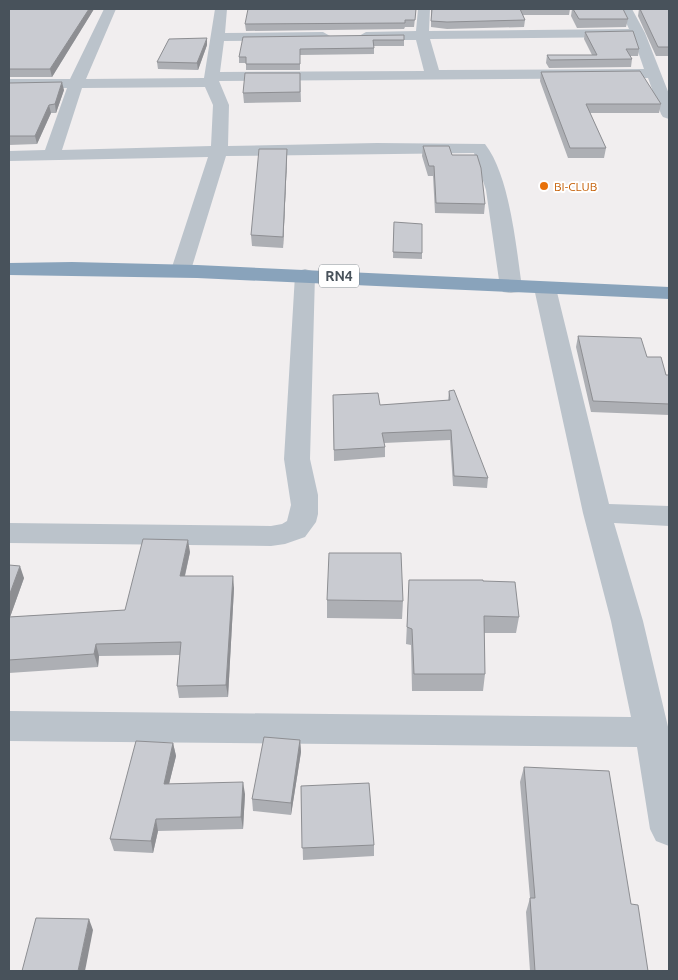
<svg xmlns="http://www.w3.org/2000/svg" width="678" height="980" font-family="Ubuntu,sans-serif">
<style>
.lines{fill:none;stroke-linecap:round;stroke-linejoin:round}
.street{fill:#bbc3cb;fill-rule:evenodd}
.highway{fill:#89a3bb;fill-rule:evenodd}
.wall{fill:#adafb4}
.shaded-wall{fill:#8d8e92}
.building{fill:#c9cbd1;stroke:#8d8e92}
.food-dot{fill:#e8710a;stroke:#fff;stroke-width:2}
.labels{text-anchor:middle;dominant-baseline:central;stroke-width:4;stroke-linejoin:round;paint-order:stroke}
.far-food-label{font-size:12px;fill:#c56008;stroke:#fff;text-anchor:start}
.shield{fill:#fff;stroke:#7f868c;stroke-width:1}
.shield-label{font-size:14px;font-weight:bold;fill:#48525b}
</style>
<rect width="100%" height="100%" fill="#f1eeef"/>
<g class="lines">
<!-- street -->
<g class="street">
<path d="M104,9h12l-30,70 118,-1 11,-69h12l-2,24 98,-1 7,4 -7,4 -99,1 -4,31 204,-1 -8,-31h-50l-7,-4 7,-4 50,-1 2,-22h12l-1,22 200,-2 -9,-20h12l13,24 24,61v25l-6,-2 -2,-3 -13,-36 -429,3 10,24 -1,41 149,-3 108,1c25,32 31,103 37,143l-3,5 -8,1 -8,-1 -3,-5 -14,-97 -12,-37 -248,3 -35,114 -3,4 -7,2 -7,-2 -3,-4 37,-113 -199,4v-10l36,-1 22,-62 -58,1v-10h61zM633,37l11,32 -205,1 -9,-31zM205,87l8,18 -2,41 -149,4 20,-62z"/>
<polygon points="305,269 312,271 315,275 310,459 318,495 318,514 316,522 305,537 285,544 271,546 9,543 9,523 271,526 282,524 287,521 291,505 284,459 295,275 298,271"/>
<polygon points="545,282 553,283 556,288 609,504 669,506 669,526 614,523 643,621 669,731 669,846 656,841 650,829 637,747 9,741 9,711 631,717 611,621 583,513 534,288 537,283"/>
</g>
<!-- highway -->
<polygon class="highway" points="72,262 197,265 669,287 669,299 197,278 9,275 9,263"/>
</g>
<!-- wall -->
<g class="wall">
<polygon points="9,9 94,9 52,77 9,77"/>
<polygon points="416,9 414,27 405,27 404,29 246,31 245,24"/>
<polygon points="431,9 570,9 569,15 523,15 525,20 524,27 447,29 431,27"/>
<polygon points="572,9 623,9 628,19 626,27 577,28 571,16"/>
<polygon points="639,9 669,9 669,56 656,56 638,16"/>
<polygon points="585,32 639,49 638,56 630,56 632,59 631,67 549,68 546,63 547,55 592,55 584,39"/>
<polygon points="404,35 404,46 374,46 374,54 300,55 300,70 246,70 246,63 239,63 239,57"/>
<polygon points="207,45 198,70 158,69 157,62"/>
<polygon points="541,72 661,104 659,113 590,113 606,148 604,158 568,158 540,81"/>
<polygon points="300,73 301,102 244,103 243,93"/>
<polygon points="9,83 64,90 56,113 51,113 37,144 9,145"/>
<polygon points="423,146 452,155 485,204 484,214 435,213 433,176 428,176 422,156"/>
<polygon points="287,149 287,159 283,248 252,246 251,235"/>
<polygon points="394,222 422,253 422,259 393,258"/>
<polygon points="578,336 647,357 666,375 669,375 669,415 591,412 576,347"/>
<polygon points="449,391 488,478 487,488 453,486 450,440 384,443 385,447 385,457 334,461 333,395 380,405 448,401"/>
<polygon points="190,552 185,576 234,588 228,697 179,698 177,686 180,655 99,656 98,667 9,673 9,565 24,578 10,617 125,610"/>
<polygon points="409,580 483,581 519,617 516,633 484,633 485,674 483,691 412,691 411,645 406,644"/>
<polygon points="327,600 403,601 402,619 327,618"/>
<polygon points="300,740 301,752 291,815 253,811 252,799"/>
<polygon points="173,743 176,756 169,784 245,794 243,829 158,831 153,853 114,851 110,839"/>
<polygon points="524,767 631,904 648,971 530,971 526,912 530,898 520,782"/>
<polygon points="301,786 374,845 374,856 303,860"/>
</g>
<!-- shaded-wall -->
<g class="shaded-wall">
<polygon points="89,9 94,9 52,77 50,69"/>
<polygon points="207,38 207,45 198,70 197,63"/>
<polygon points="62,82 64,90 56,113 55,104"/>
<polygon points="49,105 51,113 37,144 35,136"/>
<polygon points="287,149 287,159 283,248 283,237"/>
<polygon points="188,540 190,552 182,588 180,576"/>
<polygon points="20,566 24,578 9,620 9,596"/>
<polygon points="233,576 234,588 228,697 226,685"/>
<polygon points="96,644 99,656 98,667 94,654"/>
<polygon points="300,740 301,752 291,815 291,803"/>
<polygon points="173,743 176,756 166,796 164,784"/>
<polygon points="243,782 245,794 243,829 241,817"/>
<polygon points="156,819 158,831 153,853 151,841"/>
<polygon points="89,919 93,930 85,971 78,971"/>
</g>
<!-- building -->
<g class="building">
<polygon points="9,9 89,9 50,69 9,69"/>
<polygon points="248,9 416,9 415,20 405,20 405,23 245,24"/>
<polygon points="432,9 520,9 525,20 447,22 431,21"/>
<polygon points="573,9 623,9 628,19 579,19"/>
<polygon points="640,9 669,9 669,47 658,47"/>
<polygon points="633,31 639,49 626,49 632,59 550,60 547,55 597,55 585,32"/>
<polygon points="404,35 404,40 373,40 374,48 300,49 300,64 246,64 246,57 239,57 243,37"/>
<polygon points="207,38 197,63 157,62 169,39"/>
<polygon points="640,71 661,104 586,104 606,148 570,148 541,72"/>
<polygon points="245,73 300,73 300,92 243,93"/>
<polygon points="62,82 55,104 49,105 35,136 9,136 9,83"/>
<polygon points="423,146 449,146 452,155 477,155 481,168 485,204 436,203 434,166 429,166"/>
<polygon points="259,149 287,149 283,237 251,235"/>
<polygon points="394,222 422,224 422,253 393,252"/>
<polygon points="578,336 641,338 647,357 661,357 666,375 669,375 669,404 593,401"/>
<polygon points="454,390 488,478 454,476 451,430 382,433 385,447 334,450 333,395 378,393 380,405 450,400 449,391"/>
<polygon points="143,539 188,540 180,576 233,576 226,685 177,686 181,642 96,644 94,654 9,660 9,617 125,610"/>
<polygon points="329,553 401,553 403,601 327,600"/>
<polygon points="9,565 20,566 9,596"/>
<polygon points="409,580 483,580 483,581 515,582 519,617 484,616 485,674 414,674 412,629 407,627"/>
<polygon points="264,737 300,740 291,803 252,799"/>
<polygon points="136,741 173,743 164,784 243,782 241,817 156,819 151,841 110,839"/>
<polygon points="524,767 609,771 631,904 638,905 648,971 535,971 530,898 535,898"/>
<polygon points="369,783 374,845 302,848 301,786"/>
<polygon points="36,918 89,919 78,971 22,971"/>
</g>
<!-- markers -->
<circle class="food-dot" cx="544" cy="186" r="5"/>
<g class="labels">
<!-- far-food labels -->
<g class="far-food-label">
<text x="554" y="186">BI-CLUB</text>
</g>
<!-- shield labels -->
<rect class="shield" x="319" y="264.5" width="40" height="23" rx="4"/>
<g class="shield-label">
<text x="339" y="276">RN4</text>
</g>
</g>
<!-- border -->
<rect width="678" height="980" fill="none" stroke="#48525b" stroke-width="20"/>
</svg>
